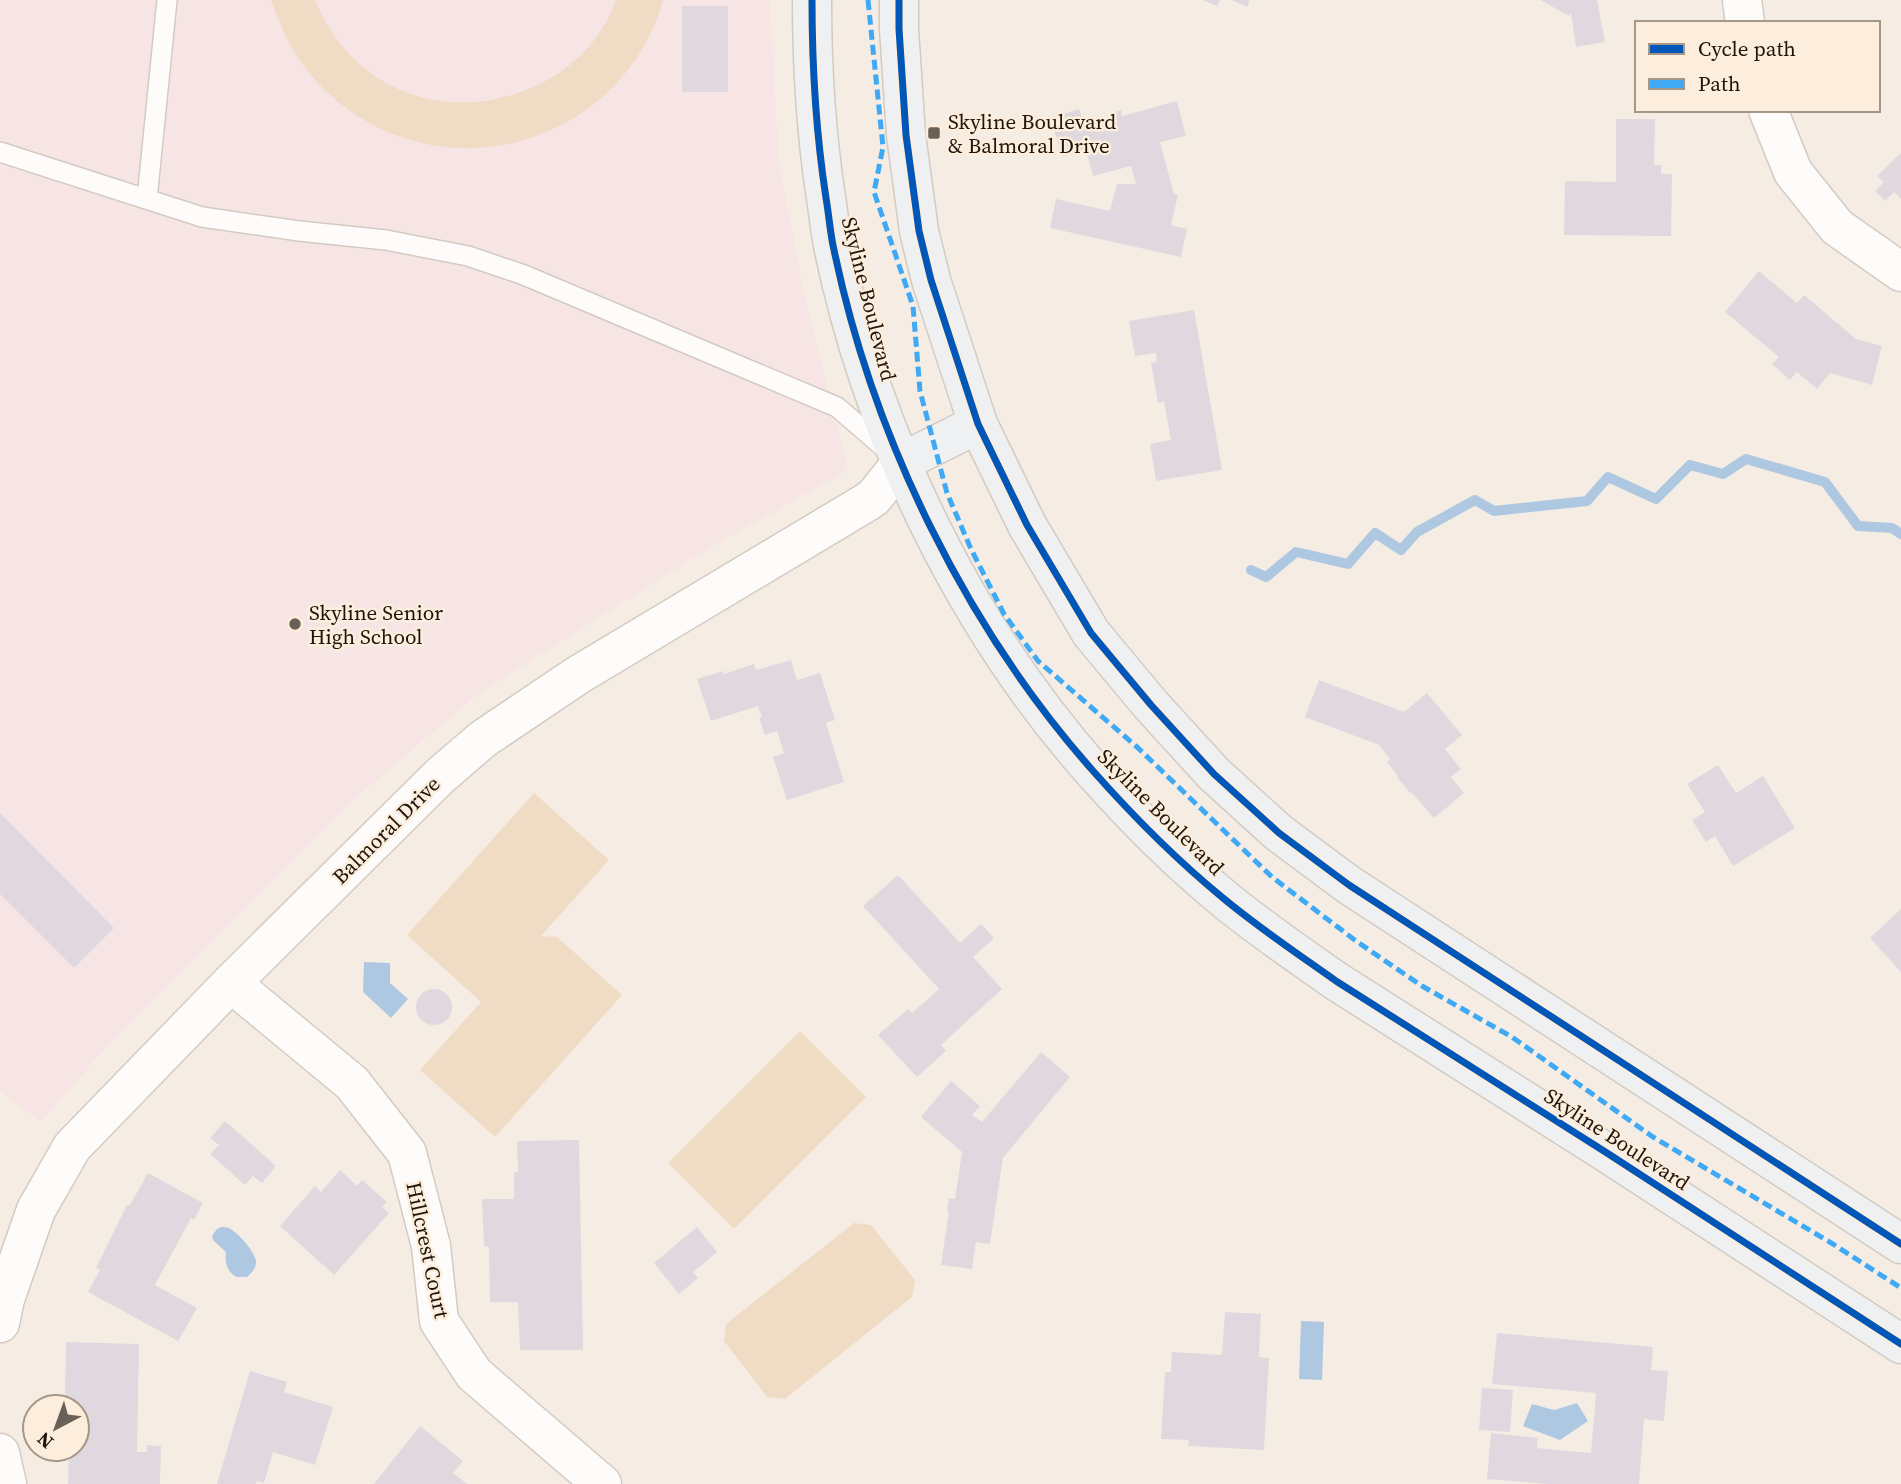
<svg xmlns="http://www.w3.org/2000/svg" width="1901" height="1484" font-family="'Source Serif 4',serif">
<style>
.education{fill:#f7e5e5}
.green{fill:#f0dbc5}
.water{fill:#aec8e2}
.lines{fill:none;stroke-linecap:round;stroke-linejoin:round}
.stream{stroke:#aec8e2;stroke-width:10}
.building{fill:#dfd9df}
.service-casing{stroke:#d3cbc2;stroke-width:22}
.minor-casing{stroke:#d3cbc2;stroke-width:41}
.secondary-casing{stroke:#d3cbc2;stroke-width:41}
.service{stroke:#fefcfb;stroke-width:19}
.minor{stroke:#fefcfb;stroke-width:38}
.secondary{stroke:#eff0f1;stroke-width:38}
.quiet{stroke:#3fa9f5;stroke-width:5;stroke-dasharray:10 5;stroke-linecap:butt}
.cycleway-casing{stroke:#fdeddc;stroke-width:11}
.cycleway{stroke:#0057b8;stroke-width:7}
.poi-dot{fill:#696157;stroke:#fdeddc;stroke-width:2.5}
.labels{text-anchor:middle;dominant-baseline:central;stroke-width:5;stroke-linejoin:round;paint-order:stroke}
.poi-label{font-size:21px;fill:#1e150b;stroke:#fdeddc;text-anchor:start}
.street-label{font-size:21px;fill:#1e150b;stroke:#fdeddc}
</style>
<rect width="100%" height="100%" fill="#f5ede4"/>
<!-- education -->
<polygon class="education" points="0,0 770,0 779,162 805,298 848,470 698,555 480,693 355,798 111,1042 41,1122 0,1092"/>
<!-- green -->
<g class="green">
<path d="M271,0h44c39,96 143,129 232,80 32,-17 57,-46 69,-80h47c-14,51 -46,92 -91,119 -86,51 -191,34 -258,-40 -20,-23 -33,-50 -43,-79z"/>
<polygon points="534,793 609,860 541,936 557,937 622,995 495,1137 420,1070 481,1002 407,935"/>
<polygon points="800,1031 866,1097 734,1229 668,1163"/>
<polygon points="854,1223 871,1225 915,1280 912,1297 785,1399 767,1397 724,1341 726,1324"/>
</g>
<!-- water -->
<g class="water">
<polygon points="364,962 390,963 390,983 408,999 391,1018 363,992"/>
<path d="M221,1227c4,0 7,0 11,3 7,4 24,23 24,32 0,7 -5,11 -9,15h-11c-10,-7 -11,-14 -10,-25l-13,-12 -1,-4 5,-7z"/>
<polygon points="1301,1321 1324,1322 1322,1380 1299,1379"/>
<polygon points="1577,1403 1588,1421 1560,1440 1523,1426 1532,1404 1554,1410"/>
</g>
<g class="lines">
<!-- stream -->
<polyline class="stream" points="1251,570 1266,577 1296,552 1348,564 1375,533 1401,550 1417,532 1475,500 1494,511 1587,501 1608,477 1656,499 1690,465 1723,474 1746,459 1825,482 1858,526 1892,528 1901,534"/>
</g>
<!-- building -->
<g class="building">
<polygon points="1203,0 1220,0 1217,6"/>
<polygon points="1232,0 1250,0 1247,7"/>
<polygon points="1540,0 1597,0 1605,42 1576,47 1571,13 1569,16"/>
<rect x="682" y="6" width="46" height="86"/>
<polygon points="1177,101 1186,136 1160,142 1174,194 1178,195 1171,225 1187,229 1181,257 1050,228 1056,199 1110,211 1117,184 1136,184 1131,166 1093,176 1086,150 1063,157 1050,118 1079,109 1085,126 1112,118 1111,113 1121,110 1122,116"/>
<polygon points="1616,119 1655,119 1654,165 1661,165 1661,174 1672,174 1671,236 1564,235 1565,181 1616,182"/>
<polygon points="1901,153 1901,199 1894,192 1885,201 1875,191 1884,182 1877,176"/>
<polygon points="1759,271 1797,303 1804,295 1856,339 1882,346 1872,385 1830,373 1817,389 1797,372 1790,380 1772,364 1779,357 1725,312"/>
<polygon points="1194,310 1222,470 1156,481 1150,444 1171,440 1164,401 1158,403 1151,363 1157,362 1156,353 1135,356 1129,321"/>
<polygon points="791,660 797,680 820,673 835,720 826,723 844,782 787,800 773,757 784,753 777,731 765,735 759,717 762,717 758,706 711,721 697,679 723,671 724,674 754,664 756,670"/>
<polygon points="1319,680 1404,712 1427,693 1462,735 1445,749 1461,769 1451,777 1464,793 1434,818 1412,793 1411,794 1397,777 1398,776 1387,762 1390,759 1379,745 1305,717"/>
<polygon points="1718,765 1736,793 1763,776 1795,828 1733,866 1715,836 1706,842 1692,820 1705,812 1687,784"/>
<polygon points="0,813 114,928 74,968 0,894"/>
<polygon points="898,875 960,943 981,924 994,938 973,957 1002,989 941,1045 946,1051 917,1077 878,1035 908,1009 912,1013 939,989 863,906"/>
<polygon points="1901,909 1901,972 1870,938"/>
<circle cx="434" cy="1007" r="18"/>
<polygon points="1041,1052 1070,1077 1003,1158 990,1244 976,1242 972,1269 941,1265 949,1212 947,1211 949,1198 955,1199 962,1152 921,1117 951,1081 980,1106 972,1115 982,1122"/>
<polygon points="225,1121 276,1166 262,1183 253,1176 245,1185 210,1154 219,1145 210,1138"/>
<polygon points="579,1140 583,1350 520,1350 518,1302 490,1302 489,1247 484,1246 482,1199 514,1199 514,1172 518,1172 517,1141"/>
<polygon points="340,1170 357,1186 362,1180 387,1202 382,1207 389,1213 334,1275 280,1226 315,1186 321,1192"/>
<polygon points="148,1173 203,1203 194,1220 191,1218 155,1285 197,1308 178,1341 88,1292 100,1270 96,1268 127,1205 130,1205"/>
<polygon points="697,1227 717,1252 693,1272 698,1278 679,1294 654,1263"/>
<polygon points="1225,1312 1261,1314 1259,1357 1269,1358 1264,1450 1188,1446 1189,1440 1161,1439 1165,1372 1171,1372 1172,1352 1222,1355"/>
<polygon points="1497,1333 1653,1347 1651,1370 1668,1371 1664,1421 1644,1419 1639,1484 1549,1484 1487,1479 1491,1433 1538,1438 1537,1448 1591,1453 1596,1393 1492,1384"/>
<polygon points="66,1342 139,1344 137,1452 147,1452 147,1445 161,1446 160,1484 68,1484 69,1449 77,1449 77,1407 70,1407 70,1403 65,1403"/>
<polygon points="250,1371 287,1382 284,1392 333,1407 315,1465 273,1452 264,1483 257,1481 256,1484 217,1484"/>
<polygon points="1482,1388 1513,1390 1510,1432 1479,1430"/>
<polygon points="420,1426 463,1461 453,1473 467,1484 374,1484"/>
</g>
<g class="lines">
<!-- service casing -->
<g class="service-casing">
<g id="service">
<polyline points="0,152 202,217 299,231 386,240 468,256 524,275 837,407 888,451"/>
<polyline points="147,199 167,0"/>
</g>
</g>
<!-- minor casing -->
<g class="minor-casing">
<g id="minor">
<polyline points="1742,0 1745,23"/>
<polyline points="1768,110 1793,172 1837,227 1901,272"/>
<polyline points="231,983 352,1083 407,1153 431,1246 439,1321 474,1374 602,1484"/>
<polyline points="0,1323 5,1299 36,1210 72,1147 231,983 440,776 483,739 578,675 867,502 874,497 902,462"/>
<polyline points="0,1453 7,1484"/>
</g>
</g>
<!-- secondary casing -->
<g class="secondary-casing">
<g id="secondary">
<path d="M812,0c0,66 4,133 14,198 3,17 4,35 8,52 39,187 132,378 260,522 39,44 84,89 129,126 36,30 75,56 113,83l271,172 294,191"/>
<polyline points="899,0 899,29 906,135 919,231 931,280 978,424 1027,525 1091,633 1151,705 1214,774 1279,833 1349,885 1901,1244"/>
<polyline points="902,462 978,424"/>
</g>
</g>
<!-- service -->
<use href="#service" class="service"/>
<!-- minor -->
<use href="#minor" class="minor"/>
<!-- secondary -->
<use href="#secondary" class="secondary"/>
<!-- quiet -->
<polyline class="quiet" points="868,0 883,147 874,192 913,306 920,391 947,493 971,549 1004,614 1038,661 1137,747 1272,877 1356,941 1422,986 1512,1037 1653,1137 1833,1244 1901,1288"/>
<!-- cycleway casing -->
<g class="cycleway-casing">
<g id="cycleway">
<path d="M812,0c0,66 4,133 14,198 3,17 4,35 8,52 39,187 132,378 260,522 39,44 84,89 129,126 36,30 75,56 113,83l271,172 294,191"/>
<polyline points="899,0 899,29 906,135 919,231 931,280 978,424 1027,525 1091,633 1151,705 1214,774 1279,833 1349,885 1901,1244"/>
</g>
</g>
<!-- cycleway -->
<use href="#cycleway" class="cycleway"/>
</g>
<!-- markers -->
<g class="poi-dot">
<rect x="927" y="126" width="14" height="14" rx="3.5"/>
<circle cx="295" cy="624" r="7"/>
</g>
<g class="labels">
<!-- poi labels -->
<g class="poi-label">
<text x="948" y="121">Skyline Boulevard<tspan x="948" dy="24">&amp; Balmoral Drive</tspan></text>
<text x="309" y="612">Skyline Senior<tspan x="309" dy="24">High School</tspan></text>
</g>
<!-- street labels -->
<g class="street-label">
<text transform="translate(869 299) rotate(76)">Skyline Boulevard</text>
<text transform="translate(1161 812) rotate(45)">Skyline Boulevard</text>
<text transform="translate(386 830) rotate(-45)">Balmoral Drive</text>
<text transform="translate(1617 1139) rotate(33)">Skyline Boulevard</text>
<text transform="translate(428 1250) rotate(78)">Hillcrest Court</text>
</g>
</g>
<!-- legend -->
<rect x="1635" y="21" width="245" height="91" fill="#fdeddc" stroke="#a49788" stroke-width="2"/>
<rect x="1649" y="44" width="35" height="10" fill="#0057b8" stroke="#a49788" stroke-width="2"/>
<text x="1698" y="56" font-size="21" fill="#1e150b">Cycle path</text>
<rect x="1649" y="79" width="35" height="10" fill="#3fa9f5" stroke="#a49788" stroke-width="2"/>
<text x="1698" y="91" font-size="21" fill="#1e150b">Path</text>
<!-- north arrow -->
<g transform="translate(56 1428) rotate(221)"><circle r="33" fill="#fdeddc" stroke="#a49788" stroke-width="2"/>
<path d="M0-5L12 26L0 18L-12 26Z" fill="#696157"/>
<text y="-10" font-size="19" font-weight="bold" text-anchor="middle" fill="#1e150b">N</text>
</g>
</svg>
